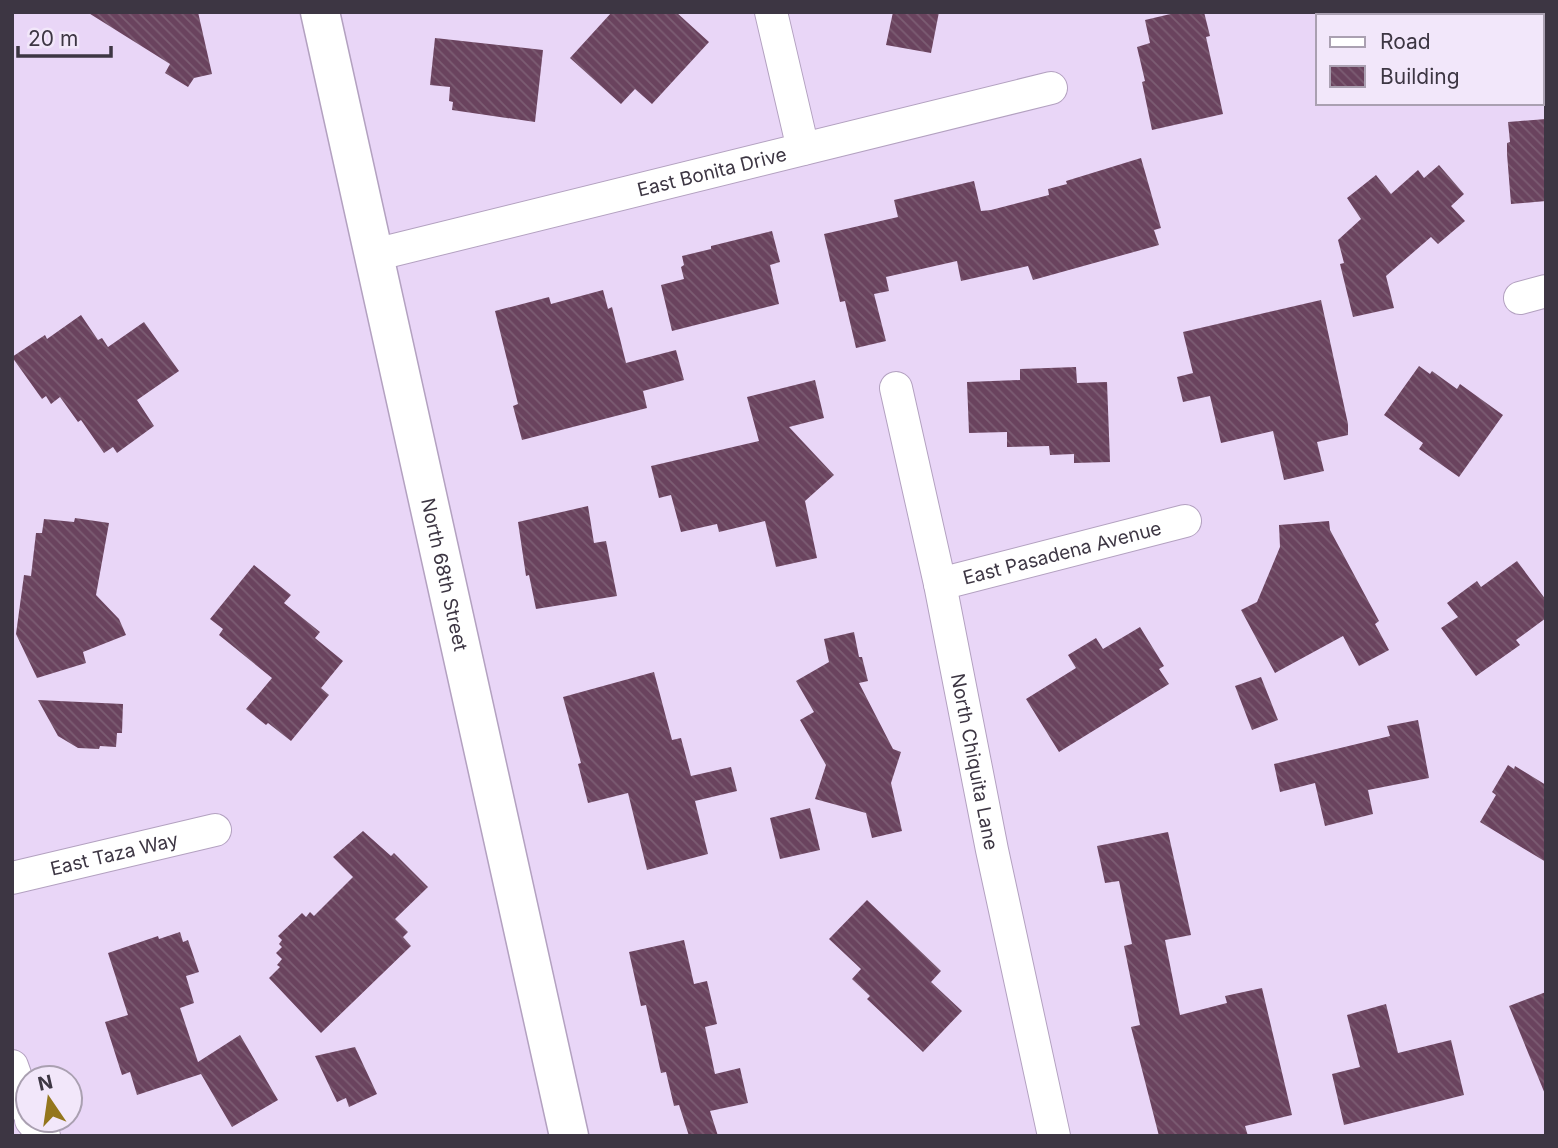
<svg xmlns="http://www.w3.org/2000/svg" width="1558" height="1148" font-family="Inter,sans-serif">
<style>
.building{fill:url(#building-back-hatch)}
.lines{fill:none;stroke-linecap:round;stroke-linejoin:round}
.minor-casing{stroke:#b3a1c0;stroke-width:34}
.tertiary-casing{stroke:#b3a1c0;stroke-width:41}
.minor{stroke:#fff;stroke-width:32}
.tertiary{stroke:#fff;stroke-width:38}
.labels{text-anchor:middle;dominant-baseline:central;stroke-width:7;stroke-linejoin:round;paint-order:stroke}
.street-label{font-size:19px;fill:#3d3643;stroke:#f2e7fa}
</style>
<defs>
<pattern id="building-back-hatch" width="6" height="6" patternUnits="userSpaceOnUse" patternTransform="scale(1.75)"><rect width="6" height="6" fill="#6a435e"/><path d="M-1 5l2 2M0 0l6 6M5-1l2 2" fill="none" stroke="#7c5d73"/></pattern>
</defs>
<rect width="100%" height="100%" fill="#e9d6f7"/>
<!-- building -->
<g class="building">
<polygon points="87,12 198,12 212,74 194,78 188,87 165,73 170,64"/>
<polygon points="612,12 676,12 709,42 652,104 635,89 621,104 570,58"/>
<polygon points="893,12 939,12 931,53 886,45"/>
<polygon points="1179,12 1204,12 1210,36 1206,37 1223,114 1152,130 1142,82 1145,81 1137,47 1150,43 1145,20"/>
<polygon points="435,38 543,50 535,122 452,110 453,102 449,101 450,87 430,85"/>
<polygon points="1546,119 1546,201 1511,204 1507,154 1507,143 1510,142 1508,122"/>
<polygon points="1141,158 1161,228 1154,230 1159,245 1033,280 1028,266 961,281 957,261 886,277 889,291 874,294 886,341 856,348 845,301 840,302 824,234 898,217 894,200 974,181 981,211 991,210 1049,195 1048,189 1067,184 1066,181"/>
<polygon points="1439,165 1464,194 1451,206 1465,221 1438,244 1431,237 1386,276 1394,308 1353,317 1340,264 1344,263 1338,240 1361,219 1347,198 1376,175 1391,194 1418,170 1424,178"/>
<polygon points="772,231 780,262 770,265 779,304 672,331 661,285 684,279 681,267 684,265 682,256 711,249 711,246"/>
<polygon points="603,290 608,309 612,307 626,363 676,350 684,380 643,391 647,408 522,440 513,406 518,404 495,311 549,297 551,304"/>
<polygon points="1321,300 1348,424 1348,435 1317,442 1324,471 1284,480 1273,431 1221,443 1210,396 1183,402 1177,377 1193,373 1183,332"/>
<polygon points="81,315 98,340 102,338 108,347 144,322 179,371 137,400 154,426 117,453 113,447 104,453 81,420 78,422 60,397 51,404 46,396 42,399 12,357 45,335 47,339"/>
<polygon points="1419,366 1430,374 1432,371 1457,389 1460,384 1503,415 1459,477 1419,449 1423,443 1384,415"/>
<polygon points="1076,367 1077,383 1107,382 1110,462 1074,463 1074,454 1050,455 1049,446 1007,447 1007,432 969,433 967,382 1020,380 1020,369"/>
<polygon points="815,380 824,418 789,427 834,475 805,501 817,558 776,567 765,521 719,532 717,524 681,532 671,495 659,498 651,466 759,441 747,397"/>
<polygon points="588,506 594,543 606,541 617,596 536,609 529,575 526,576 518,522"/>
<polygon points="75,518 109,523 96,595 119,619 126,635 83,652 86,663 37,678 16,634 24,575 31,576 36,533 42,533 44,519 74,522"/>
<polygon points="1329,521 1330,530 1379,621 1375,624 1389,650 1359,666 1343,636 1275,673 1241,610 1257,602 1280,547 1279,525"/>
<polygon points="1517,561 1546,600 1546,618 1516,640 1520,645 1476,676 1441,628 1458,617 1447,603 1477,581 1481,587"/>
<polygon points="254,565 291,595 284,603 320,632 315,638 343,661 321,688 329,695 291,741 268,723 266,725 246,709 272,678 219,635 223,629 210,619"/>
<polygon points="1140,627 1164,666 1159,669 1169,684 1059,752 1026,699 1076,668 1068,655 1096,638 1103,649"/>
<polygon points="854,632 859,657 862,657 868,681 859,683 893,749 901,752 891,783 902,831 872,838 866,813 815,799 826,765 800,720 814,712 796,681 829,662 824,639"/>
<polygon points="654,672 672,740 681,738 691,776 731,767 737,791 695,801 708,854 647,870 628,793 588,803 578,764 581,763 563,697"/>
<polygon points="1261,677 1278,720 1252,730 1235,686"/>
<polygon points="38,700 123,704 122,733 117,733 116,747 100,746 99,749 78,748 58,736"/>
<polygon points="1418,720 1429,778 1368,790 1373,814 1325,826 1315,783 1280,792 1274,764 1390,736 1387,726"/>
<polygon points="1508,765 1514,769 1515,766 1546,785 1546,862 1480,822 1496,795 1492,792"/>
<polygon points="810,808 820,850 780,859 770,818"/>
<polygon points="363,831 391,856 394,853 428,887 395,919 408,932 403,937 411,946 321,1033 269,978 280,967 277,965 282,959 276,953 282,947 279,944 282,940 278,936 302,913 306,917 310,912 314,916 353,877 333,857"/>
<polygon points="1168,832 1191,935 1165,940 1180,1015 1227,1003 1225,996 1262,988 1292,1115 1245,1126 1248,1136 1159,1136 1131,1027 1140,1025 1124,946 1132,944 1119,881 1105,883 1097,846"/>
<polygon points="867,900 941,971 931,982 962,1011 923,1052 867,999 870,996 852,979 861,969 829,939"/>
<polygon points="180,932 183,942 188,940 199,972 186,976 194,1003 180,1008 198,1062 240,1035 278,1100 232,1127 201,1074 137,1095 130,1072 122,1075 105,1022 128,1015 108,953 158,936 159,939"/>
<polygon points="684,940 694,984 707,981 717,1024 705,1027 715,1074 740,1068 748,1103 710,1111 718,1136 689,1136 679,1105 674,1106 666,1072 661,1073 646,1005 641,1006 629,952"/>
<polygon points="1546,992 1546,1094 1545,1094 1509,1006"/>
<polygon points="1386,1004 1398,1053 1451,1040 1464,1095 1344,1125 1332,1074 1360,1067 1347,1015"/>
<polygon points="355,1047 377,1094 349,1107 346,1098 337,1102 315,1056"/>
</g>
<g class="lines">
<!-- minor casing -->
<g class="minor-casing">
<g id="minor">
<polyline points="771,12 803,149"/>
<path id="s1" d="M374,255l677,-167"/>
<polyline points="1520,298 1546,291"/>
<path id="s2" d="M896,388l44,196 52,266 62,286"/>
<path id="s3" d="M940,584l245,-63"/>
<path id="s4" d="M12,878l203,-48"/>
<polyline points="12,1066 28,1111"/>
<polyline points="31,1120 44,1136"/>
</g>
</g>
<!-- tertiary casing -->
<g class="tertiary-casing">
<g id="tertiary">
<path id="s5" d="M320,12l249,1124"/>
</g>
</g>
<!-- minor -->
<use href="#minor" class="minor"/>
<!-- tertiary -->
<use href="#tertiary" class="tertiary"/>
</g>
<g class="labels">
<!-- street labels -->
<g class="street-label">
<text stroke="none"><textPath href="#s1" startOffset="348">East Bonita Drive</textPath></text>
<text stroke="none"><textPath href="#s3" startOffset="126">East Pasadena Avenue</textPath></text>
<text stroke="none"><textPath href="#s5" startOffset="576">North 68th Street</textPath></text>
<text stroke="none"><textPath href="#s2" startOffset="382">North Chiquita Lane</textPath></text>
<text stroke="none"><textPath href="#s4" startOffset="105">East Taza Way</textPath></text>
</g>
</g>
<!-- border -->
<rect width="1558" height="1148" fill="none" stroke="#3d3643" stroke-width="28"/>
<!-- legend -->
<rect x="1316" y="14" width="228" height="91" fill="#f2e7fa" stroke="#aaa0b1" stroke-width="2"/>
<rect x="1330" y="37" width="35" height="10" fill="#ffffff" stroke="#aaa0b1" stroke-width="2"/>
<text x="1380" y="49" font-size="21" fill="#3d3643">Road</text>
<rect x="1330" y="66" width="35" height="21" fill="url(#building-back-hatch)" stroke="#aaa0b1" stroke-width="2"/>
<text x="1380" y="84" font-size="21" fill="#3d3643">Building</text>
<!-- north arrow -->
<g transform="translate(49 1099) rotate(347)"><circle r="33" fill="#f2e7fa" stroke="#aaa0b1" stroke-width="2"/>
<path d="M0-5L12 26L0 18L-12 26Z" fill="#94761d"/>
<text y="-10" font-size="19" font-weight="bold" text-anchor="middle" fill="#3d3643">N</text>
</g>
<!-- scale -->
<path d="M18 46v10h93v-10" fill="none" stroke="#3d3643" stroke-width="3.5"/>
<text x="28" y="46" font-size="21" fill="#3d3643" stroke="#f2e7fa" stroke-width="5" paint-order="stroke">20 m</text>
</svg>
